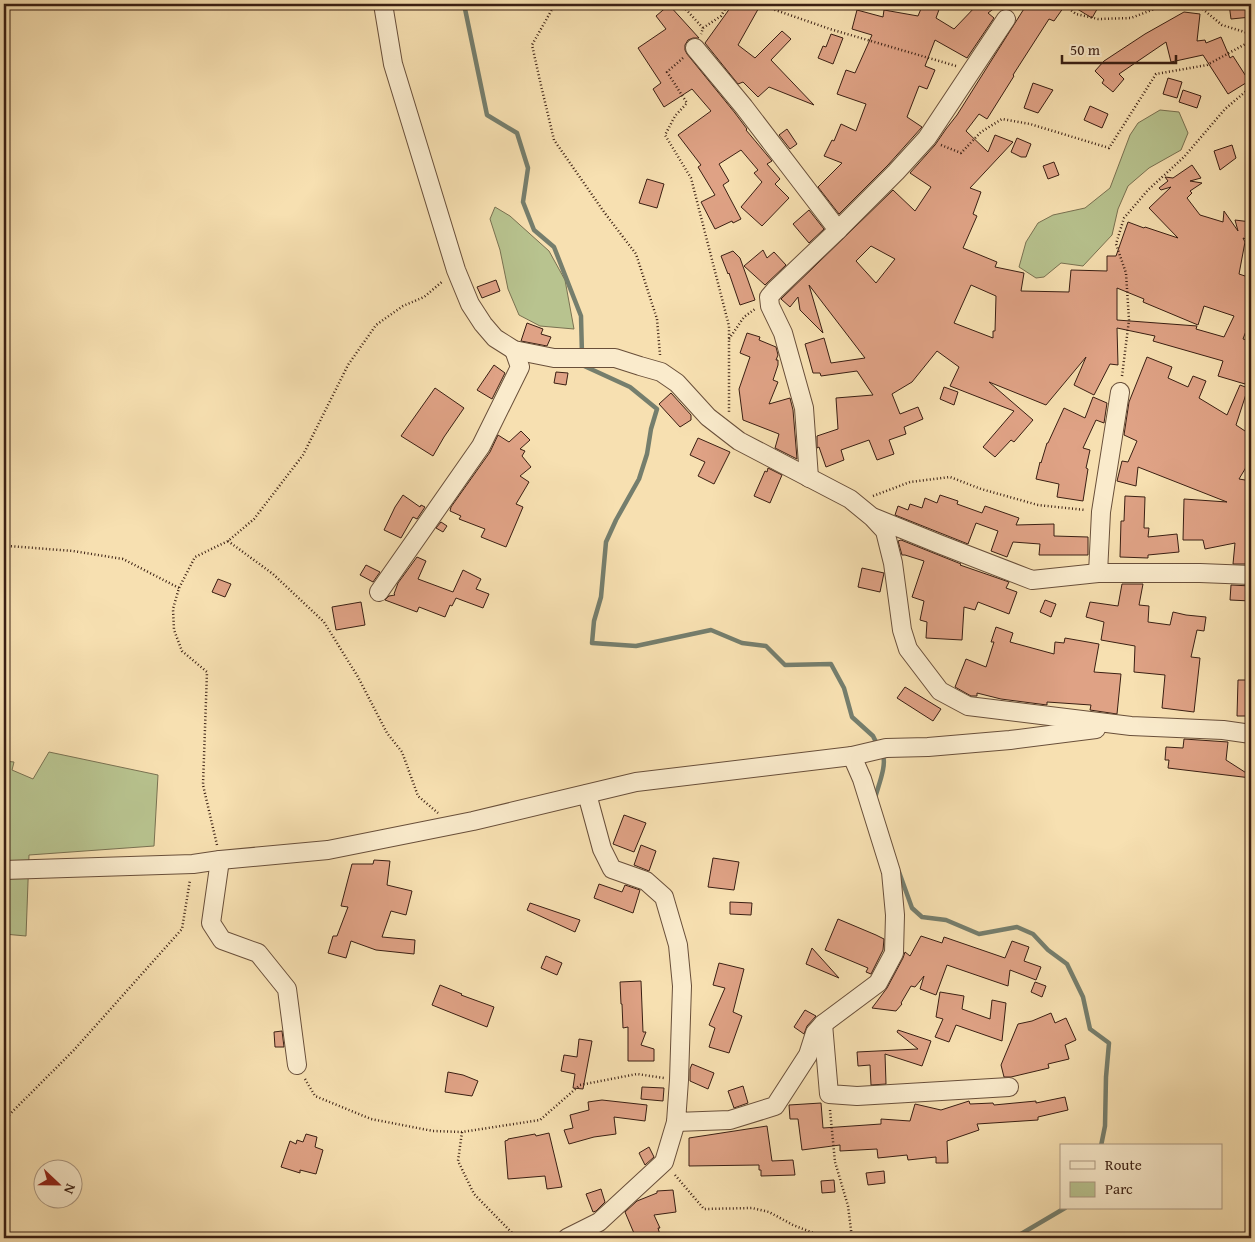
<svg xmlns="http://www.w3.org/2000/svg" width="1255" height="1242" font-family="'Gentium Book Plus',serif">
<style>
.green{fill:#b8c38f;stroke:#797151}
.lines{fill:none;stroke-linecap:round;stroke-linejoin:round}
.stream{stroke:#757e6d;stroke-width:4.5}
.building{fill:#dfa285;stroke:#3a1f13;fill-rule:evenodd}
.minor-casing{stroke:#694f3a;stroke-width:20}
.path{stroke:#3a1f13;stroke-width:2.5;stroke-dasharray:1 2.5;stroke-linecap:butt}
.minor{stroke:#faebcc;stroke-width:18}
</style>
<rect width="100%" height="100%" fill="#f7e0b1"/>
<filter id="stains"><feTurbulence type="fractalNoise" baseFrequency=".004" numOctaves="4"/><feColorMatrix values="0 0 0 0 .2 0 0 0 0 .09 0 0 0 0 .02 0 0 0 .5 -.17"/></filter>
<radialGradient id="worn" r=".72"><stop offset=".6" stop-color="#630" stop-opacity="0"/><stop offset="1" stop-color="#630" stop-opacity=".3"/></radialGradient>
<!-- green -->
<g class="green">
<polygon points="1160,110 1179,112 1188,133 1181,150 1149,168 1128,186 1118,209 1112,235 1083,266 1061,263 1044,277 1036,278 1019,267 1026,242 1038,223 1053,215 1085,208 1110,188 1130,135 1138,123"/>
<polygon points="495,207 510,216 549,251 565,280 574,329 540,326 519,315 508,289 500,250 490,219"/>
<polygon points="49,752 158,775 154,846 29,855 26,936 4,934 4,761 14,762 12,770 33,779"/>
</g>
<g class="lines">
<!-- stream -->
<g class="stream">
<polyline points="464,4 487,115 517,133 528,168 523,202 534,230 554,247 581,316 582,355"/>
<polyline points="582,365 630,387 657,409 651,429 647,454 639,479 616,520 606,542 601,597 594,621 592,643 636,646 711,630 742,643 766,646 785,665 831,664 844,688 852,717 873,736 878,746"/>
<path d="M875,798c3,-12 13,-34 7,-46"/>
<polyline points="899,872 912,908 922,917 946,920 979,934 1017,927 1033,934 1048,950 1067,964 1083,997 1090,1029 1109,1043 1106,1077 1105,1126 1101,1146"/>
<polyline points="1014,1238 1065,1208"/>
</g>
</g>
<!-- building -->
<g class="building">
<polygon points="733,4 761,4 738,45 755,58 782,31 791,39 771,60 814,105 769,87 758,97 743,82 738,84 705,43"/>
<polygon points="923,4 941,4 936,18 954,29 978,4 1000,4 988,13 994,18 967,58 935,40 925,66 935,70 927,89 919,86 907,117 922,127 888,165 839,214 818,187 842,163 824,156 832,140 834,141 841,124 856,131 866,104 837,94 846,70 855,73 872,35 852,29 857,10 883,17 884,10 918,16"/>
<path d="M1027,4h39l-12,17 -5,-2 -36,56 1,1 -27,43 -8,-5 -13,17 22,21 7,-17 18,7 -43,46 11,4 -8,22 4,2 -14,32 34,14 -2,5 29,6 -3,18 48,1 2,-22 36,1v-15h9l12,-34 16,6 1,-1 33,11 -29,-30 22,-21 -10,3 -2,-2 9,-7 -3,-4 8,1 19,-13 9,13 -11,3 12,2 -12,8 2,2 -5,5 13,17 23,7 1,-11 14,20 -3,-11 16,2v19l-8,-3 2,4 -6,32 12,4v14l-3,9 3,2v15l-8,21 8,2v22l-6,21 -27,-8 5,-15 -70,-20 2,-5 -38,-8 1,37 -8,-1 -16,31 -20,-10 12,-28 -40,48 -57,-23 44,38 -19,22 -3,-2 -16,17 -12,-10 31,-36 -64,-25 9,-19 -22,-16 -25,31 -20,12 8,20 18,-7 5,12 -19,8 2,7 -17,6 5,14 -17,6 -8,-20 -28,10 3,10 -18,7 -7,-20 -2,1v-12l21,-7 -2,-31 37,-3 -16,-24 -36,5 -1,-3h-7l-8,-29 19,-6 7,25 34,-5 -56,-73 14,48 -23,-23 -2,-13 -8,10 -9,-8 112,-109 22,21 16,-24 -21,-14 25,-28 11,-16 11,-14zM871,246l24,13 -19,24 -20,-22zM971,285l25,11 -1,35h-2v7l-39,-15zM1117,288l27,11 -1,3 55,23 6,-19 30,10 -10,21 -28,-8 1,-3 -80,-6z"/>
<polygon points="1069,4 1100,4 1092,18"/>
<polygon points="1229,4 1251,4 1251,17 1231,19"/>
<polygon points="669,5 699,38 693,38 688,40 685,45 685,50 687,54 735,113 747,129 746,130 772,161 767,164 780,179 775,184 789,198 762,226 741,207 762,182 754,173 758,170 741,150 719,164 729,181 723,185 741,219 733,223 732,221 715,229 701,202 715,195 698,167 701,165 678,135 711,111 692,89 664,107 653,89 661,83 638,48 666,29 656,16"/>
<polygon points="1184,12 1200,14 1197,41 1205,40 1206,43 1221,37 1230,58 1233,56 1249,81 1228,94 1203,55 1171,62 1166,42 1119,74 1124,79 1113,92 1102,83 1104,80 1095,71 1104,61 1145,34"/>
<polygon points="831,34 843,38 833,64 818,58 823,46 826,47"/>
<polygon points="1168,78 1182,82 1177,98 1163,94"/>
<polygon points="1033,83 1053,90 1038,113 1024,108"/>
<polygon points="1183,90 1201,96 1197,108 1179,102"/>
<polygon points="1090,106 1108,114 1102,128 1084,120"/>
<polygon points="787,129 797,144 790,149 779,135"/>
<polygon points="1017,138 1031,144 1026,157 1021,157 1011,152"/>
<polygon points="1232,145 1236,158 1220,170 1214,151"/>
<polygon points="1054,162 1059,175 1048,179 1043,166"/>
<polygon points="647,179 664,184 657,208 639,203"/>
<polygon points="809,210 824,229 809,243 793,224"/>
<polygon points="763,250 767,258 774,252 786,265 765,285 744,266"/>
<polygon points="733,251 740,258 755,300 740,305 729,273 728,274 721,256"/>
<polygon points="496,280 500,291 482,298 477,287"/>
<polygon points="527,323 543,329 541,334 551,337 547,346 521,341"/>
<polygon points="747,333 760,337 759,340 776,347 778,355 776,360 778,360 778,365 773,380 778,382 769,404 790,398 793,410 797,459 775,448 779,434 743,420 739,389 750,357 740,353"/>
<polygon points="1147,357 1172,367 1168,378 1188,387 1193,376 1206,381 1199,398 1227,415 1240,385 1248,388 1236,425 1251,435 1251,459 1239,479 1251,481 1251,564 1233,564 1235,543 1205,549 1203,540 1183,540 1184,499 1227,502 1138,467 1136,486 1117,481 1122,461 1128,462 1137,441 1124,435 1129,402"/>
<polygon points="494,365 505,373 492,399 477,390"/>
<polygon points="556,372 568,373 566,385 554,383"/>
<polygon points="944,387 958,392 954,405 940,399"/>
<polygon points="435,388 464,408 444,437 433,456 401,436"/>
<polygon points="671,393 691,415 691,420 680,427 659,404"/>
<polygon points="1093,397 1107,403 1104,423 1096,420 1083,448 1090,450 1086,468 1088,469 1083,501 1057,497 1059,484 1036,479 1040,462 1041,463 1047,443 1048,443 1064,408 1085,418"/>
<polygon points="521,431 530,440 520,449 525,451 522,456 531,467 520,476 529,482 516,504 523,507 506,547 481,537 485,529 459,519 461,516 450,511 451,507 490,452 498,435 509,442"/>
<polygon points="698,438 730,452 714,484 698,476 705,462 690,455"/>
<polygon points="768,468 782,475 770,503 754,496 765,471 767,472"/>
<polygon points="403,495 420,507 421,505 425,507 417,519 413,517 401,538 384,530 395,507"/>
<polygon points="940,495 958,501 957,504 982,513 985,506 1019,518 1016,525 1054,524 1054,536 1088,537 1088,555 1039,555 1040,544 1013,542 1007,557 991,551 998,531 976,523 968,544 895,515 898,506 908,510 910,504 922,508 925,498 937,503"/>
<polygon points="1125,496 1145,497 1144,528 1149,528 1148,537 1177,534 1179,552 1148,555 1148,558 1120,557 1121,521 1124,521"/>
<polygon points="441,522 447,526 443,532 436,528"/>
<polygon points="901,540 961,564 960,565 1009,582 1006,588 1017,592 1009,614 978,602 975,610 964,607 962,640 926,638 927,622 920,620 924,601 912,597 924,561 905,555 902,555 898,541"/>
<polygon points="417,557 426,561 418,579 453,592 463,570 481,579 476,589 489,594 483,608 456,598 452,606 450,605 445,617 419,607 417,612 385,600 389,596 395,595 394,594 398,583"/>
<polygon points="366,565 380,572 373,582 360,575"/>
<polygon points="862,568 884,573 880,592 858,587"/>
<polygon points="218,579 231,584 225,597 212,592"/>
<polygon points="1122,584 1143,584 1139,605 1149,606 1148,622 1170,625 1173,612 1186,615 1206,617 1204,631 1197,630 1191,657 1200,658 1194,712 1162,708 1165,675 1134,672 1135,646 1101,640 1104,622 1086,617 1090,602 1118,606"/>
<polygon points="1231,585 1251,586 1251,601 1230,600"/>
<polygon points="1045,600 1056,604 1051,617 1040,612"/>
<polygon points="361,602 365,625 336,630 332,607"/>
<polygon points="996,627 1013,633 1010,642 1054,654 1055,642 1064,643 1065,638 1099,644 1094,672 1121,674 1117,714 1090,710 1091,705 1047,702 1047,705 1001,699 977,693 977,696 971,696 955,687 966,659 986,667 994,642 991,642"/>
<polygon points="1238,680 1251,680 1251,716 1237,716"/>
<polygon points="905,687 941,709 933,721 897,698"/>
<polygon points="1184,739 1228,742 1226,760 1251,776 1251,778 1168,768 1169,760 1165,760 1166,747 1183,748"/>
<polygon points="624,815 646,823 634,852 613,844"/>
<polygon points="641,845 656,851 649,871 634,865"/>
<polygon points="713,858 739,862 734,890 708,887"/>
<polygon points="374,860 390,861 387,885 412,891 406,915 391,911 382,937 415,940 414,954 376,950 351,941 346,958 328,953 333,936 337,936 348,907 341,906 352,864 373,864"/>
<polygon points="599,884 622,892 625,885 640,890 633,913 594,898"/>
<polygon points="730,902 752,903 751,915 730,914"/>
<polygon points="530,903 580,920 575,932 527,910"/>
<polygon points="838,919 876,935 884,939 883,950 871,974 866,972 868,968 825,950"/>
<polygon points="921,936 942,943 944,937 1005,958 1012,941 1029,947 1024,961 1041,967 1036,980 1010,970 1008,986 947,965 936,995 920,989 924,976 915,987 911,986 901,1003 902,1004 896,1011 872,1008 887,988 903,958 905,952 910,956"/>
<polygon points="812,948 839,978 806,964"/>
<polygon points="546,956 562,963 557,975 541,968"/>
<polygon points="719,963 744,969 733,1012 742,1016 729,1053 709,1047 715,1028 709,1025 725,988 713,985"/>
<polygon points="641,981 643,1032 646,1032 641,1045 654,1049 654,1061 628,1061 628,1027 623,1028 622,1004 621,1004 620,982"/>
<polygon points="1035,982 1046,986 1042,997 1031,992"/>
<polygon points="440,985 462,994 461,995 494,1007 487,1027 432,1005"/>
<polygon points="940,992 964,996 962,1009 990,1019 992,1000 1006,1003 1002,1041 956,1025 949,1042 935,1037 943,1019 936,1017"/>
<polygon points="805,1010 816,1016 807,1026 804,1034 794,1027"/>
<polygon points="1051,1013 1055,1023 1066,1018 1076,1040 1065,1045 1069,1059 1048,1064 1049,1068 1011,1077 1004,1077 1001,1065 1018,1024 1032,1021"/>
<polygon points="898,1030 931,1041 922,1066 885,1054 886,1084 871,1085 870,1065 858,1066 857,1052 918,1049 897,1032"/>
<polygon points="282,1031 284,1047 275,1047 274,1032"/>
<polygon points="579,1039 592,1041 583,1089 573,1088 575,1074 561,1071 564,1055 577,1057"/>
<polygon points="692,1064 714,1073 708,1089 690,1081 690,1069"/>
<polygon points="448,1072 463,1075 478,1081 472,1096 445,1092"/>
<polygon points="743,1086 748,1103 734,1108 728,1091"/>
<polygon points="642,1087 664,1088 663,1101 641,1099"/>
<polygon points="1065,1097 1068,1110 1038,1117 1038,1120 977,1124 979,1130 947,1141 948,1163 936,1163 936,1157 908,1160 907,1155 878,1158 877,1149 840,1151 840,1145 802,1150 798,1119 790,1119 789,1105 821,1103 823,1128 881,1124 881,1119 910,1121 915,1104 941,1110 969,1101 970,1104 993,1103 994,1105 1036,1101 1036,1103"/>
<polygon points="602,1100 647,1105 645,1121 614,1117 616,1134 594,1137 569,1144 564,1130 573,1128 570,1115 589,1110 588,1102"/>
<polygon points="767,1126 772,1161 793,1160 795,1175 761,1176 761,1170 759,1170 759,1165 689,1166 689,1138"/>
<polygon points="549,1133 562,1187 547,1189 545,1176 508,1179 505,1141 508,1140 508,1139 535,1134 536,1136"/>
<polygon points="306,1134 317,1137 315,1147 323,1150 316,1174 300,1170 300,1173 281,1167 290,1141 296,1144 297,1140 303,1142"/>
<polygon points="649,1147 654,1157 645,1165 639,1153"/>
<polygon points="884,1171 885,1183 868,1185 866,1173"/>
<polygon points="834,1180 835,1192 822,1193 821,1181"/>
<polygon points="601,1189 605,1202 596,1211 593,1212 586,1194"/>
<polygon points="673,1190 676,1212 654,1215 660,1228 658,1228 661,1238 636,1238 625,1212 637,1201 657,1193 657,1191"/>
</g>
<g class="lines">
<!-- minor casing -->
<g class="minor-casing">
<g id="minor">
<polyline points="383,4 393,64 456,270 470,304 483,324 495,338 514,350 554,358 615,358 640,366 661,372 677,383 708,417 739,441 850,499 872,517 885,531 893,563 902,630 908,649 940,691 968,706 1131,726 1223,730 1251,734"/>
<polyline points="695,48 744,107 838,230"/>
<polyline points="1120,392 1101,512 1098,573 1200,573 1251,575"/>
<polyline points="809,478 804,408 783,333 770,306 769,297 775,290 838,230 896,172 927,138 1006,19"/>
<polyline points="875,518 939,544 1032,580 1098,573"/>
<polyline points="379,592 481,446 520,367 514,350"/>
<polyline points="587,794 602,849 612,869 646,881 664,897 678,945 682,986 679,1080 676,1122 730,1120 775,1106 808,1055 815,1033 823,1024 878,983 894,953 895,915 891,872 862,779 852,756"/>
<polyline points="220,860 211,923 222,940 258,953 287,989 297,1065"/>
<polyline points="4,870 193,864 220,860 328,850 473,821 636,782 852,756 886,748 928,747 1010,740 1096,729"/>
<polyline points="823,1024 829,1094 857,1096 1009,1087"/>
<polyline points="567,1238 599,1222 664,1162 676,1122"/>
</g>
</g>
<!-- path -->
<g class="path">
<polyline points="555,4 532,45 540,81 554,140 604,212 636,254 657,319 660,355"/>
<polyline points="681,4 703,28 701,34"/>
<polyline points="758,4 830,29 956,66"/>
<polyline points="1063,4 1076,14 1098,19 1131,18 1165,5 1199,6 1222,25 1251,34"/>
<polyline points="703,28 721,16 728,4"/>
<polyline points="683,58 667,72 687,103 675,116 665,135 691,178 729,326 729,414"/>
<polyline points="941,145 961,153 981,132 1002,119 1030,124 1109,148 1156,74 1207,65 1251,41"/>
<polyline points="729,339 744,317 755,309"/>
<polyline points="1122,376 1129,320 1126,273 1116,244 1124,218 1148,190 1184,157 1225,109 1251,87"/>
<polyline points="873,496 910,482 950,477 981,489 1038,505 1085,510"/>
<polyline points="228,541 273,574 324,622 358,677 387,733 402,752 418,796 438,813"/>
<polyline points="4,547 9,546 73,551 123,559 179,588"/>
<polyline points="217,845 203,785 207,672 182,651 174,630 173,609 179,588 195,557 228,541 254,519 303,455 348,365 376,325 403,306 424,297 443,281"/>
<polyline points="305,1079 315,1096 371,1119 433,1131 462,1132 540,1120 580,1085 637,1074 664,1078"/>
<polyline points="830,1110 835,1162 848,1206 852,1238"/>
<polyline points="4,1120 74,1050 182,929 190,880"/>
<polyline points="462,1132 458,1161 474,1194 517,1238"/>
<polyline points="675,1175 704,1209 752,1208 769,1212 793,1225 826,1238"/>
</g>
<!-- minor -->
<use href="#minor" class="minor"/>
</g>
<!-- margin -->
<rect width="1255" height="1242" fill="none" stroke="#f7e0b1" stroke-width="20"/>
<rect x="5" y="5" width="1245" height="1232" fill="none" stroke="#3a1f13" stroke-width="2.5"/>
<rect x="10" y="10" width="1235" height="1222" fill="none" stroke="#3a1f13"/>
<!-- legend -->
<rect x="1060" y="1144" width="162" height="65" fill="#faebcc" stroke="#ad9982"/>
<rect x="1070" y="1161" width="25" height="8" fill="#faebcc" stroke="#ad9982"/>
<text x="1105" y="1170" font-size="15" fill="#3a1f13">Route</text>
<rect x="1070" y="1182" width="25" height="15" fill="#b8c38f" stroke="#ad9982"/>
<text x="1105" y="1194" font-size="15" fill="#3a1f13">Parc</text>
<!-- north arrow -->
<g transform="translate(58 1184) rotate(112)"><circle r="24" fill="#faebcc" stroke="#ad9982"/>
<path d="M0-4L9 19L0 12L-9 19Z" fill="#8f2418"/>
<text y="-8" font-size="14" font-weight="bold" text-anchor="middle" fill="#3a1f13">N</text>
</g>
<!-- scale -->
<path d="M1062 55v8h114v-8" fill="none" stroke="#3a1f13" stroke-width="2.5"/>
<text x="1070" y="55" font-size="15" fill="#3a1f13" stroke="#faebcc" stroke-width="4" paint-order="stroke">50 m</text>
<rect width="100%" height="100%" filter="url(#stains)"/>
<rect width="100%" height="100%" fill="url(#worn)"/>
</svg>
